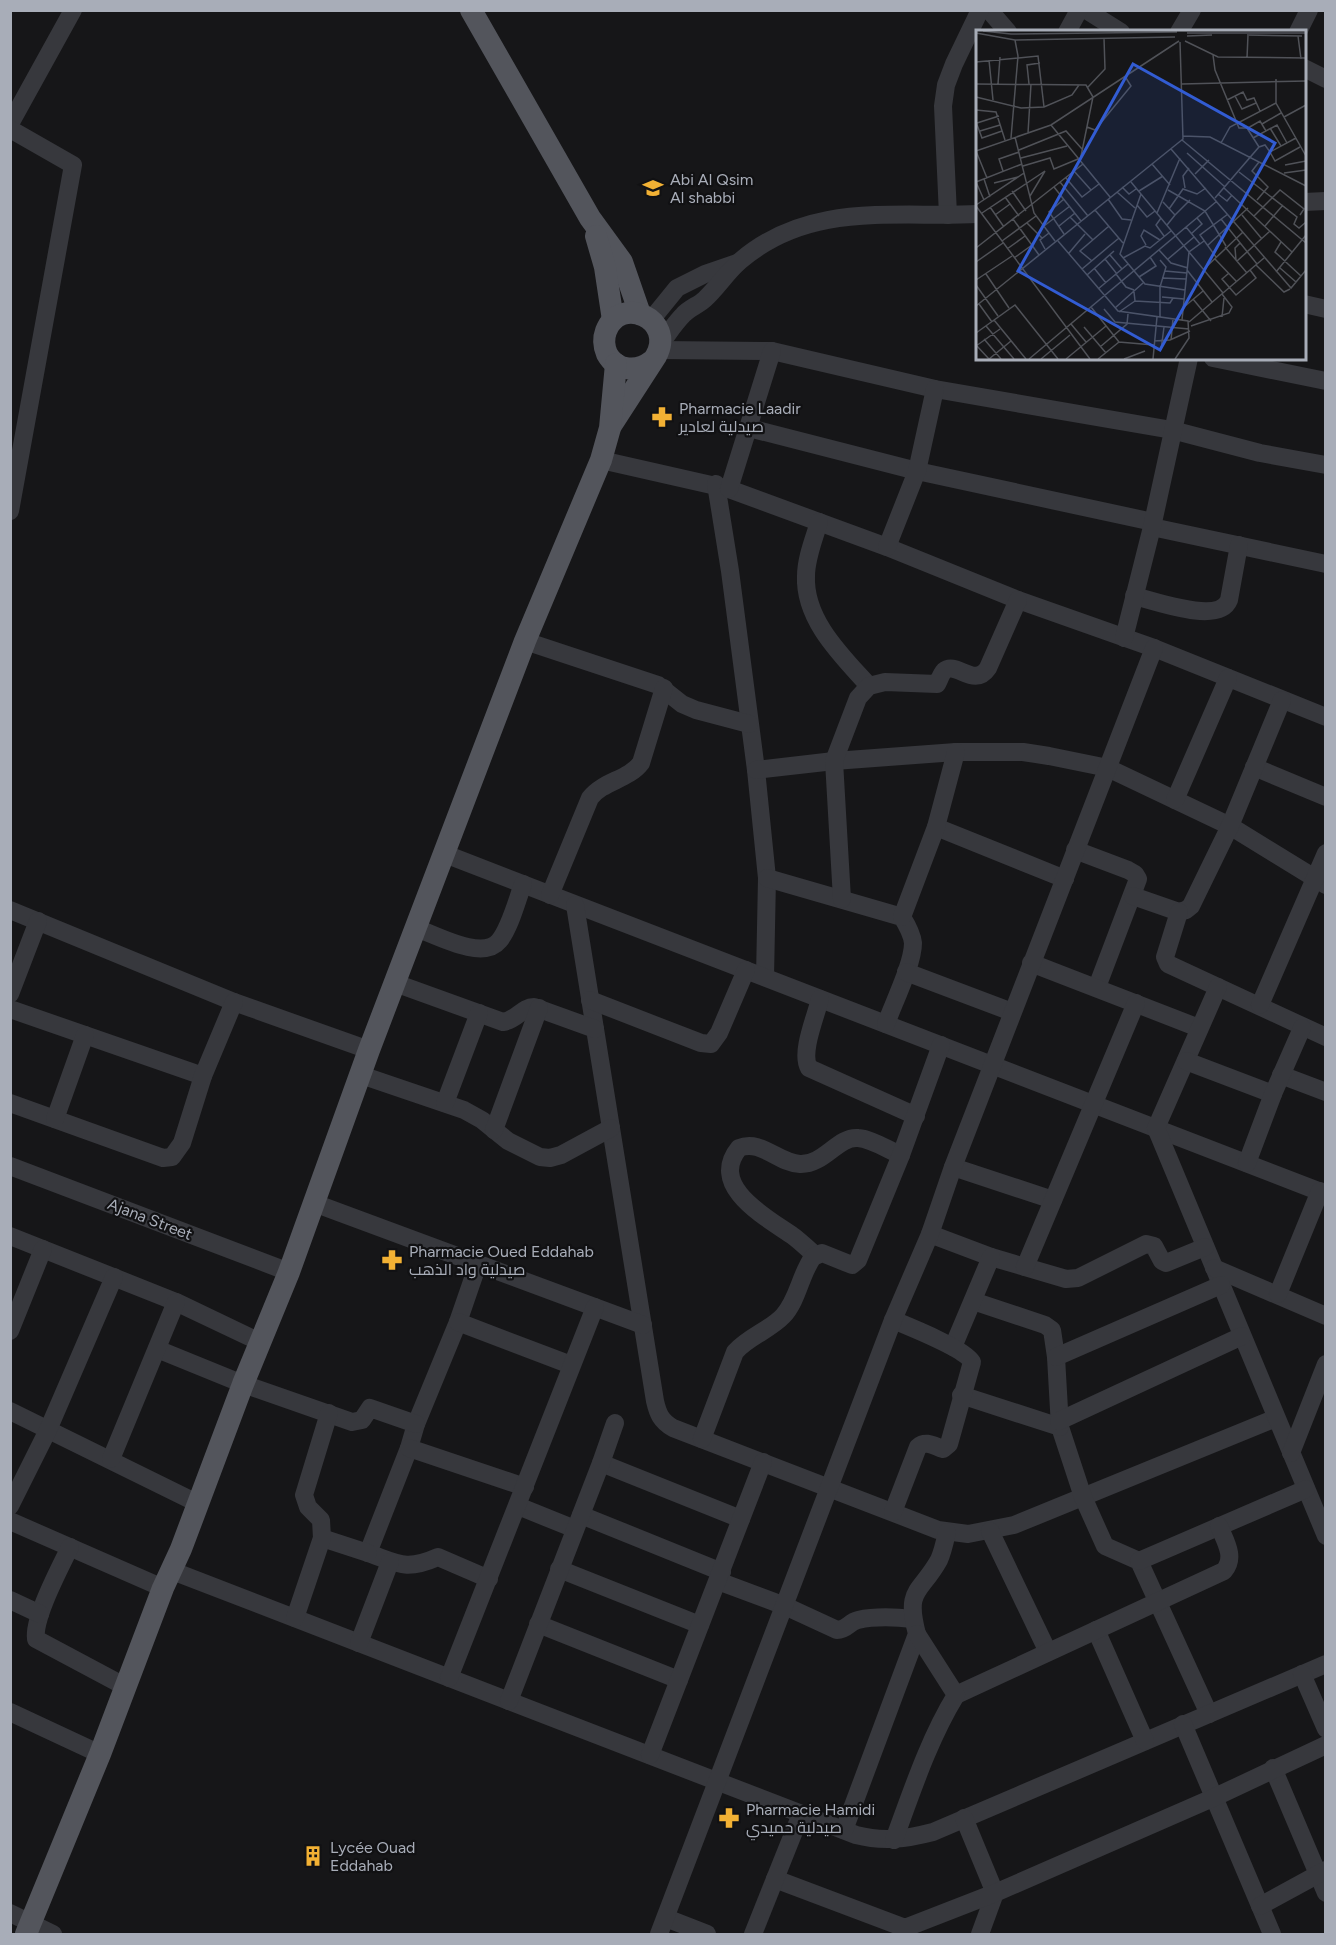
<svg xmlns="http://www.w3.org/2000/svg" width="1336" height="1945" font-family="Figtree,Cairo,sans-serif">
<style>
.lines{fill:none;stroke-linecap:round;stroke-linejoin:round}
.minor{stroke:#37383d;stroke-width:18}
.major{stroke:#53555c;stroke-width:22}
.labels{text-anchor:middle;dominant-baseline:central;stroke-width:4.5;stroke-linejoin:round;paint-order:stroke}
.poi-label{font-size:16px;fill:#a8adb8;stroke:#111113;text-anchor:start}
.street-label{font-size:16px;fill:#a8adb8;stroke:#111113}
.inset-road{fill:none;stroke:#505258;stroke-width:1.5}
.view{fill:#325cd3;fill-opacity:0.15;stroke:#325cd3;stroke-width:3}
.inset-edge{fill:none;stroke:#a8adb8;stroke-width:3}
</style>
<rect width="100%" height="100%" fill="#161618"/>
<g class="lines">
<!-- minor -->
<g class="minor">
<polyline points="989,10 1008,32"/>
<polyline points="1086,10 1121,32"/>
<polyline points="1067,32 1079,10"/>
<polyline points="1179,32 1192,10"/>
<polyline points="1298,32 1309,10"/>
<polyline points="1304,68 1326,79"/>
<polyline points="10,124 73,10"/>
<polyline points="10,129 73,165 10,511"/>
<polyline points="1304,202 1326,201"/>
<polyline points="948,215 943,106 946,85 954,64 980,10"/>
<polyline points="1304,304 1326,309"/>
<polyline points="651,320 677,288 705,274 737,263"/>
<path d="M660,344c8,-10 15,-21 23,-29 6,-7 16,-10 22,-16 13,-12 22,-27 35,-38 70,-60 153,-43 238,-47"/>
<polyline points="659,350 772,351 935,389 1172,430 1260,453 1326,465"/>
<polyline points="1213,358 1326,381"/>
<polyline points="749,428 917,471 1153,522"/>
<polyline points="601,460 729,489 887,547 1018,600 1154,648 1326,717"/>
<polyline points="716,484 730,571 756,770 767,878 765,977"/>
<polyline points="729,489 772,351"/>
<path d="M819,522c-5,17 -13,36 -13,54 -2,44 36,80 63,110"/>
<polyline points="1152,527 1326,564"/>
<polyline points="887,547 917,471 935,389"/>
<path d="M1134,596c21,5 85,29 95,4l10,-55"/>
<polyline points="1124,638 1152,527 1189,358"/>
<polyline points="525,641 658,685 682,704 696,710 749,724"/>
<polyline points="1254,767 1326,797"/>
<polyline points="756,770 834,761 956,752 1023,752 1049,756 1108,768 1230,826 1326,885"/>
<polyline points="1175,800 1228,678"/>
<polyline points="936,827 1065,879"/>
<polyline points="1075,850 1128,870 1135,874 1138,879 1097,987"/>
<polyline points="445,854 1326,1194"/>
<path d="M767,878l135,39c5,8 10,17 11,26 0,21 -20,61 -27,81"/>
<path d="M550,895l40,-97c13,-17 38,-18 51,-35l23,-75"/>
<polyline points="1133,896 1179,912 1186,910 1191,906 1230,826 1282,700"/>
<path d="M842,899l-8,-138 24,-63 11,-12 16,-4 52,2c2,-3 4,-10 7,-13 12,-11 30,18 44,-3l30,-68"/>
<path d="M575,905l80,496c3,13 6,20 18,27l265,102 30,4 46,-9 262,-107"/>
<polyline points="10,910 234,1002 369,1050"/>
<polyline points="1179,912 1165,957 1168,964 1326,1037"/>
<polyline points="902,917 936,827 956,752"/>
<path d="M416,928c20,7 67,33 83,13 11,-13 18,-41 24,-57"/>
<polyline points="1031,963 1199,1028"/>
<polyline points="906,972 1012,1012"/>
<path d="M395,983l108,39c14,-2 19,-15 31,-15l61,22"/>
<polyline points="1218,987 1156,1128 1326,1536"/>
<polyline points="10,994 38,921"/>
<path d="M820,999c-4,17 -20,54 -11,69l107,48"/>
<polyline points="590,1000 701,1043 711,1044 719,1033 746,970"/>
<polyline points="1260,1005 1326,853"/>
<polyline points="10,1009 203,1076"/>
<polyline points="1186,1061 1273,1094"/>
<polyline points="361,1075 464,1110 482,1120 508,1141 540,1157 550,1158 561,1155 611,1128"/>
<polyline points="1281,1075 1326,1092"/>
<polyline points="10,1103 163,1158 172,1157 182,1143 203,1076 234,1002"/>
<polyline points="445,1103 479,1013"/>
<polyline points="55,1119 85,1035"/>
<polyline points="494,1130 539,1008"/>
<polyline points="1247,1163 1273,1094 1302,1028"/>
<polyline points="10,1166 289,1272"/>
<polyline points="953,1167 1053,1200"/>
<polyline points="314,1203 643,1325"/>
<polyline points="930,1234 991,1257 1066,1279 1078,1278 1146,1244 1154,1246 1162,1261 1166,1263 1205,1247"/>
<polyline points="10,1236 176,1302 260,1342"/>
<path d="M815,1255c-7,-6 -14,-13 -22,-19 -24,-17 -86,-49 -54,-88 22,-9 39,15 61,16 24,1 38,-28 58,-26 14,1 30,12 43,17"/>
<path d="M478,1264l-20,58 -42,102 -7,24 -41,105c31,11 38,18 70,4l51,22"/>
<polyline points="1025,1267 1136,1003"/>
<polyline points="1214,1268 1326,1316"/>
<polyline points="1278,1294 1320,1191"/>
<polyline points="973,1301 1045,1325 1052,1330 1056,1357 1060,1427 1083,1497 1105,1546 1139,1561 1209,1714"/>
<polyline points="458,1322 571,1365"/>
<polyline points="10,1331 43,1249"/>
<polyline points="953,1347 991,1257"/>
<polyline points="157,1349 243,1384 352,1422 362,1420 370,1408 416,1424"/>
<polyline points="1056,1357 1221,1285"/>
<polyline points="961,1395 1060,1427"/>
<polyline points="10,1411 197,1503"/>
<polyline points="1059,1421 1242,1336"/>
<path d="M702,1439l33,-87c13,-15 35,-22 48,-36 15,-16 17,-41 30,-59l9,-4 30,12 6,-5 43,-105 40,-110"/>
<polyline points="409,1448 525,1487"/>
<polyline points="1291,1453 1326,1364"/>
<polyline points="111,1459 176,1302"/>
<polyline points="601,1463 741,1519"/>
<polyline points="10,1506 48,1430 114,1277"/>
<polyline points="518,1506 575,1529"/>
<path d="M893,1512l25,-65c8,-7 16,-1 25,2l6,-5 23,-82c-7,-13 -62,-35 -79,-42"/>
<polyline points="581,1515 722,1572"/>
<polyline points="10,1521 163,1588"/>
<polyline points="990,1531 1048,1652"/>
<polyline points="322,1538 368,1553"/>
<path d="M70,1547c-10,21 -37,71 -34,92l90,48"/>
<polyline points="1139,1561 1306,1489"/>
<polyline points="559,1569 700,1625"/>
<path d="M170,1570l686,265c27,7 50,4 77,-3l393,-168"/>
<path d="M718,1581l67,25 52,24c10,0 12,-8 21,-10 18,-4 37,-3 55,-1"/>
<polyline points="10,1600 40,1614"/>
<polyline points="295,1618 322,1538 321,1520 308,1507 304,1495 329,1413"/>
<polyline points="538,1624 679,1680"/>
<polyline points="1096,1630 1145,1741"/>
<polyline points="359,1643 390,1562"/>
<polyline points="1302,1674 1326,1729"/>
<polyline points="449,1678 595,1307"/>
<path d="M956,1695l268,-124c12,-14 1,-30 -5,-45"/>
<polyline points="509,1701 601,1463 615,1423"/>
<polyline points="10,1712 100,1754"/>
<polyline points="1183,1724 1272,1934"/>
<polyline points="650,1755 763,1462"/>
<polyline points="1273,1768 1326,1893"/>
<polyline points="964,1818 995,1893 980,1934"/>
<path d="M844,1830l73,-196c-12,-46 3,-40 22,-74 4,-9 6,-19 8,-28"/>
<path d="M894,1840c18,-49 35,-101 62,-145l-39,-61"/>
<polyline points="775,1879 905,1928 995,1893 1215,1797 1326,1745"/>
<polyline points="1260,1906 1326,1870"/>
<polyline points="10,1913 53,1934"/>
<polyline points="666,1918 707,1934"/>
<polyline points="659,1934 893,1320 930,1234 953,1167 1154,648"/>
<polyline points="753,1934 801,1814"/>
</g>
<!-- major -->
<g class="major">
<polyline points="471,10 590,218 622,262 640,314"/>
<polyline points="596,236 605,267 613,320"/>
<path d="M612,424l44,-68c20,-37 -36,-62 -50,-25 -3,8 -2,16 1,23 10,18 31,18 45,7"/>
<polyline points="26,1934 100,1754 163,1588 181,1549 243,1384 289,1272 369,1050 525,641 601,460 610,428 616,364"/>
</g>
</g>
<!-- icons -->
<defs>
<g id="school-bare" transform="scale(1.62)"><path d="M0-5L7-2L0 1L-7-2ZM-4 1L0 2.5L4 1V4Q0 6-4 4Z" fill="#f2b134" stroke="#111113" stroke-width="2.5" paint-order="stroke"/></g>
<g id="pharmacy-bare" transform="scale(1.62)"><path d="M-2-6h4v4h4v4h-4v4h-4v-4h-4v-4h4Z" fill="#f2b134" stroke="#111113" stroke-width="2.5" paint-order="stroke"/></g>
<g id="building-bare" transform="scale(1.62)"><path d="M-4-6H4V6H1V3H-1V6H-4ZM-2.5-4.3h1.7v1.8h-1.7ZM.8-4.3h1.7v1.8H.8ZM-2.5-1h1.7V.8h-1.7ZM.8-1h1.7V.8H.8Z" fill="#f2b134" stroke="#111113" stroke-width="2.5" paint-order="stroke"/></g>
</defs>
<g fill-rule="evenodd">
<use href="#school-bare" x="653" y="188"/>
<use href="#pharmacy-bare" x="662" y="417"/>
<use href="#pharmacy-bare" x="392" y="1260"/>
<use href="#pharmacy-bare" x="729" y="1818"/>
<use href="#building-bare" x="313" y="1856"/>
</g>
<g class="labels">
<!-- poi labels -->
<g class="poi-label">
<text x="670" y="179">Abi Al Qsim<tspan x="670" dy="18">Al shabbi</tspan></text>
<text x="679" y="408">Pharmacie Laadir<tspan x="679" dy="18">صيدلية لعادير</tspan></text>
<text x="409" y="1251">Pharmacie Oued Eddahab<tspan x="409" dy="18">صيدلية واد الذهب</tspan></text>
<text x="746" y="1809">Pharmacie Hamidi<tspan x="746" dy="18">صيدلية حميدي</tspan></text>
<text x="330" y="1847">Lycée Ouad<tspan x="330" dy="18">Eddahab</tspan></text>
</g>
<!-- street labels -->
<g class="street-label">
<text transform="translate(150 1219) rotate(21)">Ajana Street</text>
</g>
</g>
<!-- overview -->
<g transform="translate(976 30)">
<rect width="330" height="330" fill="#161618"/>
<path class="inset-road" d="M7,1l28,3 166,-2M0,3l39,7 160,-3M211,3h119M271,5l55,1M211,6l25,-1M322,6l3,23M209,11l33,16 88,1M237,25l2,15 24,58h8l12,19M271,28l1,-23M13,30l4,40M0,32l62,-6 6,51M300,49v24l30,53M0,54l110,1 7,12 -13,64M22,54l2,-27M53,54l-2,-19 13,-2M206,54l124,-3M112,57l17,-18 -1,-31M259,66l7,13 14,-6M0,67l45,11 23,-1 28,-12 7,-10M251,70l16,-8 4,8 7,-2 6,13M0,80l20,2 9,28M308,87l22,-12M0,92l6,16 20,-7M1,93l22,-7M286,94l19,-11M75,95l59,72M111,97l8,3 36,-44 -5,-8M272,98l12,-7 6,10M294,98l11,18M4,101l20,-6M52,103l3,-49M207,106l27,1 96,49M39,107l19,76 21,28M35,108l7,-82 -3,-16M277,108l24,-13 10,18M206,110l124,103M245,113l9,-16 46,-24M195,119l120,139 15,-18M43,120l47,-19 16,18M0,121l75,-26 128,-84M0,121l11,27M294,122l5,9 25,-14M211,123l38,34M45,128l46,-12M176,134l18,21M309,135l21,-4M47,136l27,-8 4,11 24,-10M27,141l-4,-12 20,-7M98,141l17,19M263,142l58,45 -3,7 5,4 7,-6M308,143l22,-3M219,144l14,-14M90,148l16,19 17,-13M8,149l6,18M0,152l46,-18M0,152l8,18M84,152l28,34M155,152l92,111M18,153l24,-6M78,157l27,34M146,157l7,7 7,-5M209,158l-2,-12 6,-8M248,158l68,64M192,160l37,21 21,35M36,161l14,20M163,161l24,-15M141,162l18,16M165,164l-21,60 25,30 40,6M242,164l9,7 5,-6M29,167l14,19M239,168l44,-51 6,-2 5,7 26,-14M88,169l-15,13 15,22M132,169l14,20 9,1M281,170l11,-13 -16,-16 7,-9M187,172l12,13 -8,10M0,175l48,-32M161,175l10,12 8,-6M0,176l114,153M14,177l14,20M193,179l14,-20 14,5 9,-6M119,180l28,33M6,183l63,-42 -15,25M181,183l23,-55M19,185l15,-11M199,185l15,-15M266,185l20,24M278,186l26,-26 24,19 -4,6M94,187l23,23M185,188l-5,7 8,11M37,189l26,36M245,189l36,45M51,193l15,15M68,196l26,-20M83,196l16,-13M289,196l18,-21M210,197l14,17M215,204l11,-10 -5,-6M26,211l34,-25M82,211l60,70 70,10 1,17 -14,21M305,212l-6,10 26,24M170,215l-5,-9 3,-6 16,10M232,215l40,-37M249,217l22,26M0,218l107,-84M31,219l18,-13M69,219l-5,-9 9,-7M183,220l12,13 17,5M93,223l16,-19M134,225l12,14M240,227l-16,-22 28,-21M38,228l18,-13M147,228l22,-12 5,2 21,-17M129,229l12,15M192,229l26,-22M239,229l21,22M184,230l6,7 -6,20v30M260,230l-1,-12 5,-5M116,231l-12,-10 29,-25M261,231l33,-30M0,232l27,-19M280,235l28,27 6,-3M118,238l12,15M304,238l16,14M106,239l37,-31M228,239l39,-37M211,240l25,32M189,241l22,2M300,242l30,-37M253,243l-7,6 14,16 20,-17 -6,-8M10,244l23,34M140,244l10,13 8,3M111,245l27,-24M163,247l17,-11 -6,-9M186,248l24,1M0,250l36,-24M0,255l22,31M122,259l30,-25M186,267l22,2M217,269l18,22M159,271l35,2 3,-5M3,274l13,18M0,276l207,-167 -3,-97M115,277l28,35 35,3M208,277l19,-16M139,278l28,-25M128,279l11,13 74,7M143,282l16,-11 -1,-9M246,287l2,-19M18,290l32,39M206,290l7,-68 15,-11M213,292l75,-64M95,294l15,18M10,296l28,33M215,296l38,-13 3,-6 -10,-13M108,297l22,26M0,303l39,-28 43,54M8,309l17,20M195,310l2,-21M178,311l16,-1 20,-9M0,315l13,14 22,-18M0,316l24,-17M124,317l27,-23 1,-10M185,320l3,-23M53,329l188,-158M65,329l29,-24M90,329l40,-33M122,329l21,-17M148,329l21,-8M177,329l4,-42"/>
<path class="view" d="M157,34l142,79 -115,207 -142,-79z"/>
<rect width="330" height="330" class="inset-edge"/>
</g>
<!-- border -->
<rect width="1336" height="1945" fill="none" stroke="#a8adb8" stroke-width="24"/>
</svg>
